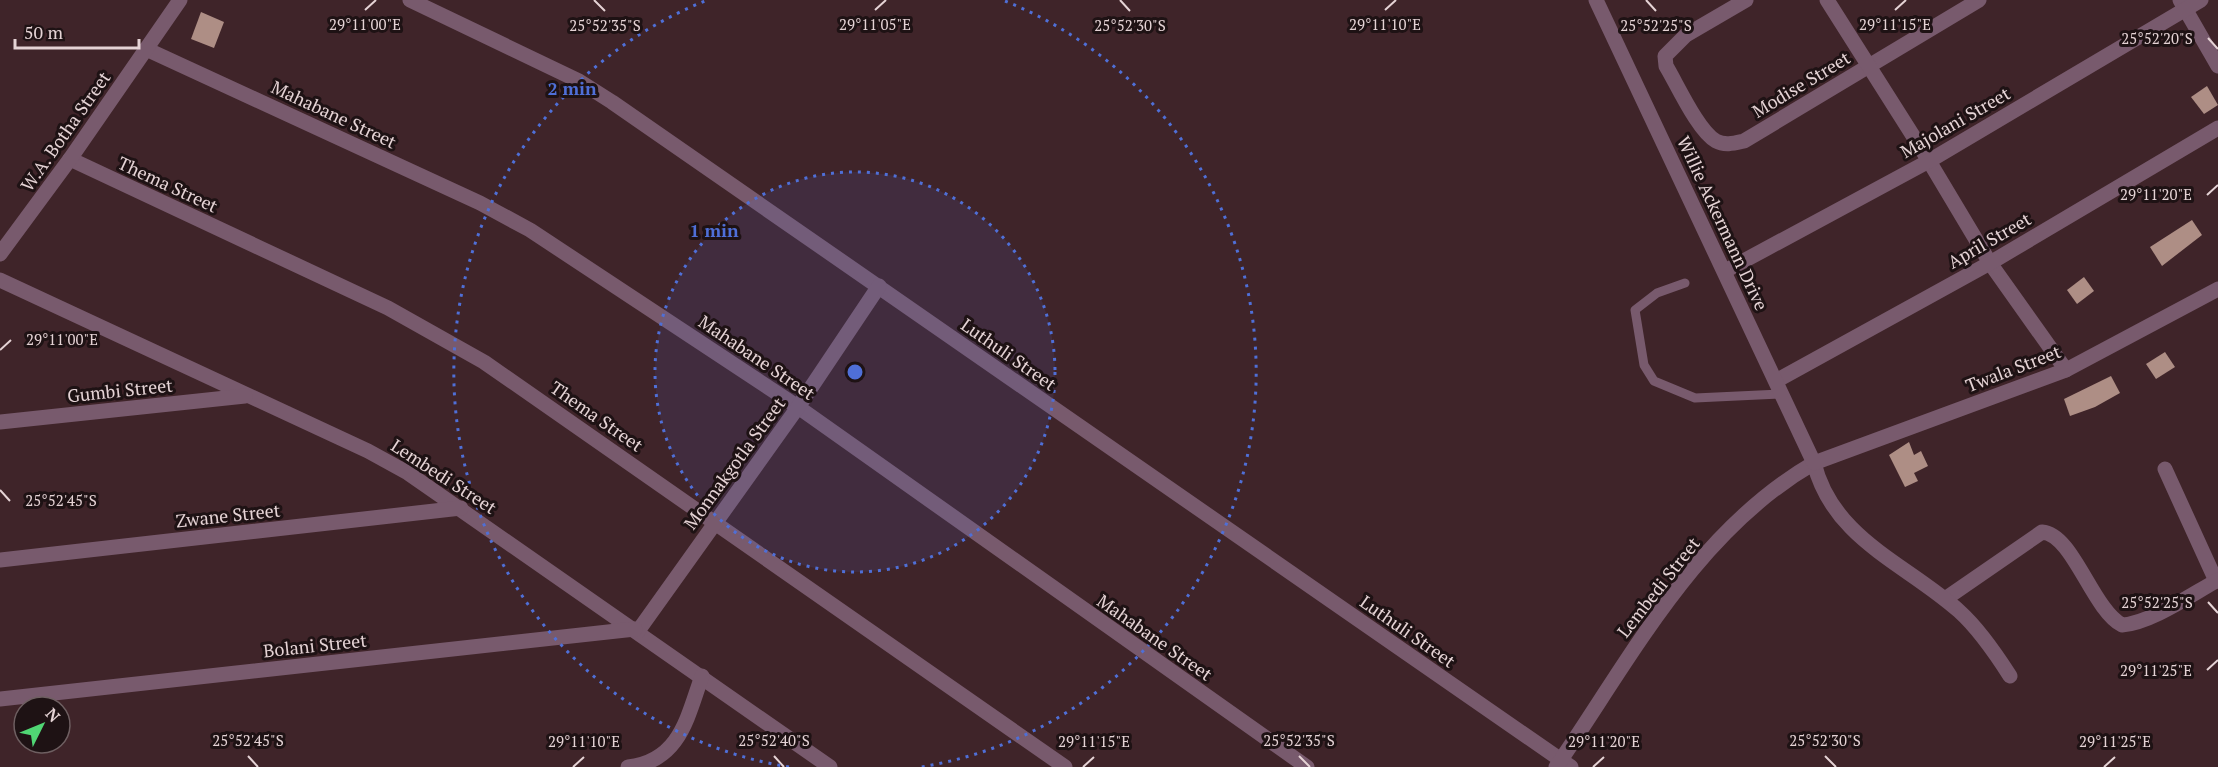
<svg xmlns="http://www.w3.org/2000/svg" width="2218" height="767" font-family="'PT Serif',serif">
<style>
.building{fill:#ae8e85}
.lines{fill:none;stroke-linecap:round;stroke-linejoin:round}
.service{stroke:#785a6d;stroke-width:9}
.minor{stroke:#785a6d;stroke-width:15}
.tertiary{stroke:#785a6d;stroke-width:15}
.ticks{fill:none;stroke:#e5d3d5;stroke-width:2}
.ring{fill:none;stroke:#4f6fd7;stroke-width:3;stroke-dasharray:3 6}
.labels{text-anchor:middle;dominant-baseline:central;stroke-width:6;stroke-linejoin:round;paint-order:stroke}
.street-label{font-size:18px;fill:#e5d3d5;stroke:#1e1214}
.ticks-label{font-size:15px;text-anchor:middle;fill:#e5d3d5;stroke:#1e1214;stroke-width:6;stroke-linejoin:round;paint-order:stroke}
.centre{fill:#4f6fd7;stroke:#1e1214;stroke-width:3}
.ring-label{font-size:18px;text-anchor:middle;font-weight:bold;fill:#4f6fd7;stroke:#1e1214;stroke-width:6;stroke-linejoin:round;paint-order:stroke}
</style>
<rect width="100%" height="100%" fill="#3f2429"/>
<!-- building -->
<g class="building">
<polygon points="201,12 224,22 214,48 191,39"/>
<polygon points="2207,86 2218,105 2204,114 2191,97"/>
<polygon points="2192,220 2202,235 2162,266 2150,247"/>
<polygon points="2084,277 2094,291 2077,304 2067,290"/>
<polygon points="2165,352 2175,367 2156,379 2146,364"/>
<polygon points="2111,376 2120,393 2095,407 2070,416 2064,399"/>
<polygon points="1909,442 1914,455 1921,451 1928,466 1914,473 1918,481 1905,487 1889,455"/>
</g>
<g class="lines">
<!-- service -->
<polyline class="service" points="1685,283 1657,293 1635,310 1644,365 1654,381 1695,398 1782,394"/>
<!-- minor -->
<g class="minor">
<polyline points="410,0 579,81 612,102 1571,767"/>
<path d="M1746,0l-60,35 -21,21 1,10c11,18 32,65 50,75 9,5 19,2 28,0l235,-141"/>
<polyline points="1827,0 1929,161 1990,263 2066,370"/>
<polyline points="2180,0 2218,66"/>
<polyline points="146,49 480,203 530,230 798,407 1307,767"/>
<polyline points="70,159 388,308 484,362 1065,767"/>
<polyline points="1725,271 1929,161 2201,0"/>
<polyline points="0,280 368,451 408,473 830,767"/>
<polyline points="1776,381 1990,263 2218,128"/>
<polyline points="0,422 245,396"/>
<polyline points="2165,469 2216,581"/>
<polyline points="0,560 461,508"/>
<path d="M1945,599l97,-67c31,2 50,77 80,93 29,-2 70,-31 96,-45"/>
<polyline points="638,631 798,407 879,286"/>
<polyline points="0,699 635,629"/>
<path d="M628,767c52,-6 59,-49 74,-91"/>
<path d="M1556,767c75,-109 140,-236 258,-304 19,76 91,100 145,148 20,18 37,43 51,65"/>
</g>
<!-- tertiary -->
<g class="tertiary">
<polyline points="1596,0 1814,463 2066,370 2218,289"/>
<polyline points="0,254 70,159 180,0"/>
</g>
</g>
<!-- ticks -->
<path class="ticks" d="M594,0l11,11M1120,0l10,11M1646,0l10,11M365,10l11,-10M875,10l11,-10M1385,10l11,-10M1895,10l11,-10M2208,38l10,11M2207,195l11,-10M0,350l11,-10M0,490l10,11M2208,602l10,11M2207,670l11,-10M248,756l10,11M774,756l10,11M1299,756l11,11M1825,756l11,11M573,767l11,-10M1083,767l11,-10M1593,767l11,-10M2104,767l11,-10"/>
<!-- distance rings -->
<circle cx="855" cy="372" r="200" fill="#4f6fd7" fill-opacity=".12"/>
<g class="ring">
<circle cx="855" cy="372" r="200"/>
<path d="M789 767A400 400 0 0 1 705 1M1005 1A400 400 0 0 1 921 767"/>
</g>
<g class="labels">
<!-- street labels -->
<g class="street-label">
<text transform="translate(1801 84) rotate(-31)">Modise Street</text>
<text transform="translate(334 114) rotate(25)">Mahabane Street</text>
<text transform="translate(1955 122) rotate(-30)">Majolani Street</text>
<text transform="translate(65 131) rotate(-55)">W.A. Botha Street</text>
<text transform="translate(168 184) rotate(25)">Thema Street</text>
<text transform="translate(1723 223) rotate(65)">Willie Ackermann Drive</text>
<text transform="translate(1989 240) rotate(-30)">April Street</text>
<text transform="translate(1009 354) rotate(35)">Luthuli Street</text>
<text transform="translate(757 357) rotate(34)">Mahabane Street</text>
<text transform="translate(2013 368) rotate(-21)">Twala Street</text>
<text transform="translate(120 390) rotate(-6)">Gumbi Street</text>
<text transform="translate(597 416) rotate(35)">Thema Street</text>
<text transform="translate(734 463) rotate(-54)">Monnakgotla Street</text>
<text transform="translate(444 476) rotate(33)">Lembedi Street</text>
<text transform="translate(228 515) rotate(-6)">Zwane Street</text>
<text transform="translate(1658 587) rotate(-52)">Lembedi Street</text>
<text transform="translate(1408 631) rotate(35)">Luthuli Street</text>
<text transform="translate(1155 637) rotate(35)">Mahabane Street</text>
<text transform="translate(315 645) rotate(-6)">Bolani Street</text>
</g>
</g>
<g class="ticks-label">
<text x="1895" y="30">29°11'15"E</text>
<text x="365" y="30">29°11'00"E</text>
<text x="875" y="30">29°11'05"E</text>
<text x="1385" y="30">29°11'10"E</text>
<text x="1130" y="31">25°52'30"S</text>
<text x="605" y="31">25°52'35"S</text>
<text x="1656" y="31">25°52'25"S</text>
<text x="2157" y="44">25°52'20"S</text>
<text x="2156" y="200">29°11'20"E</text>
<text x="62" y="345">29°11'00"E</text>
<text x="61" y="506">25°52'45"S</text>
<text x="2157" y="608">25°52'25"S</text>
<text x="2156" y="676">29°11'25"E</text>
<text x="248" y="746">25°52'45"S</text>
<text x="774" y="746">25°52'40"S</text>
<text x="1299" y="746">25°52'35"S</text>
<text x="1825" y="746">25°52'30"S</text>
<text x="584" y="747">29°11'10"E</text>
<text x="1094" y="747">29°11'15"E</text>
<text x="1604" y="747">29°11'20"E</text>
<text x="2115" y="747">29°11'25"E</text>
</g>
<circle cx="855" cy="372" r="9" class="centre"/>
<g class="ring-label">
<text x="572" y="95">2 min</text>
<text x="714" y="237">1 min</text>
</g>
<!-- north arrow -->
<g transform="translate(42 725) rotate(47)"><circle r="28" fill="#1e1214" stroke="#6e5f61" stroke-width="1.5"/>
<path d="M0-4.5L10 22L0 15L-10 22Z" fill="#50d674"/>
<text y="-9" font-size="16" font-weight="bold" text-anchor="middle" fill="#e5d3d5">N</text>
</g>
<!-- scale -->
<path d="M15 39v9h124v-9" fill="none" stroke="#e5d3d5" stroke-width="3"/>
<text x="24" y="39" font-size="18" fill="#e5d3d5" stroke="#1e1214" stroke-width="4.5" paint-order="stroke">50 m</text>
</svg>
